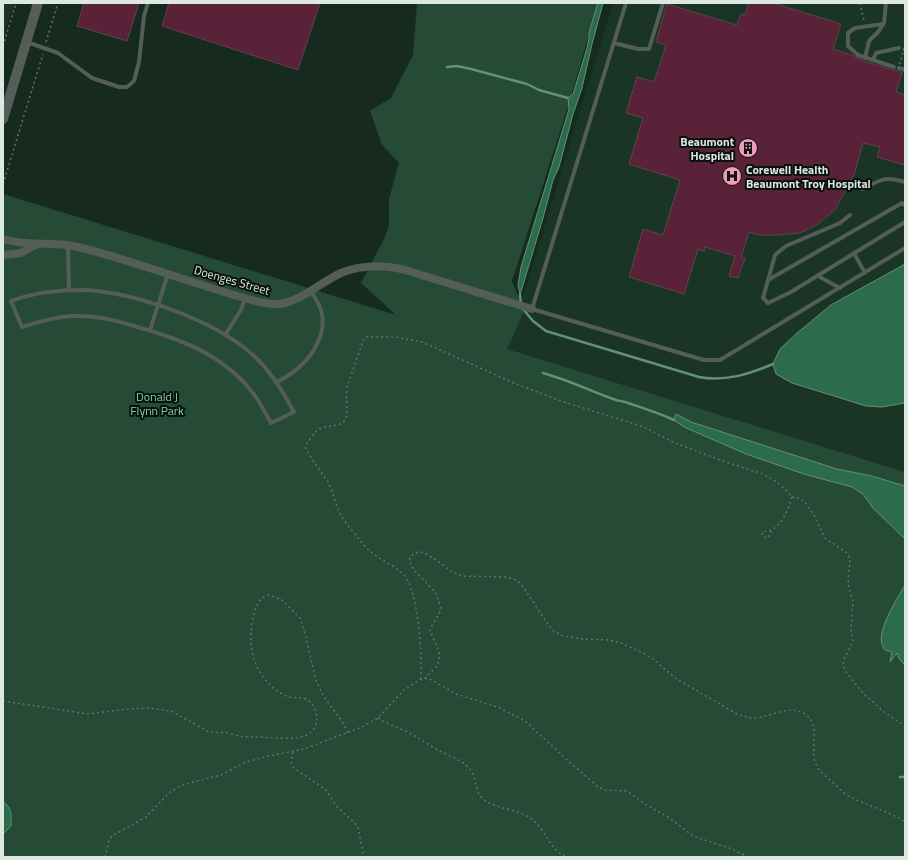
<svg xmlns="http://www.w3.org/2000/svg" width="908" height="860" font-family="'Titillium Web',sans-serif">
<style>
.built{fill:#1a3526}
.green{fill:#254a36}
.water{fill:#2c6c4a;stroke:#619177}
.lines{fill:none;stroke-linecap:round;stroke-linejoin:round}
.stream{stroke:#619177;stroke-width:2.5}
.building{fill:#5a2238;stroke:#5b454c}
.path{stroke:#627369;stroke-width:1.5;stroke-dasharray:2 3;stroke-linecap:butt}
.service{stroke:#545d57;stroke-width:4}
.minor{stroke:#545d57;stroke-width:8}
.tertiary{stroke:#545d57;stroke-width:10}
.path-bridge{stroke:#627369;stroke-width:1.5;stroke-dasharray:2 3;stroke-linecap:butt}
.labels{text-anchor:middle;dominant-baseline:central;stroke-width:4;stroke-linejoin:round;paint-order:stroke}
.poi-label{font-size:12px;font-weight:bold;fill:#dce8e1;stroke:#08100b;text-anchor:end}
.street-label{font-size:12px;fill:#dce8e1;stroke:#08100b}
.park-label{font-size:12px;fill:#7bd6a2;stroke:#08100b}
</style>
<rect width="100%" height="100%" fill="#172a1f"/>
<!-- built -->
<g class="built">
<polygon points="3,3 14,3 3,39"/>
<polygon points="613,3 905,3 905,472 507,349"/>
</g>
<!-- green -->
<polygon class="green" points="417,3 598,3 569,104 512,281 524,311 507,349 905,472 905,857 3,857 3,194 396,315 361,283 385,237 389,225 389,199 399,163 382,145 370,111 391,98 413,55"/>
<!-- water -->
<g class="water">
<polygon points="598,3 603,3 592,44 582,88 573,114 559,167 553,180 543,218 520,295 518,285 521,267 569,109 568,98 573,94 574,91 587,48 589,38 589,33"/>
<polygon points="905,264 905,403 882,407 866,406 792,383 776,374 773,364 780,349 797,333 831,305"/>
<polygon points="676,414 691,422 837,469 872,476 905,486 905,539 873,508 863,494 852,487 804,474 746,454 684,427 674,420"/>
<path d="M905,585v80l-5,-5 -3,-7 -7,9 2,-10c-2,-1 -6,-1 -8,-3 -11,-15 14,-51 21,-64z"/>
<path d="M3,802c10,6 8,14 8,24l-8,8z"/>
</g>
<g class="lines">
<!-- stream -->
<g class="stream">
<polyline points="447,67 457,66 471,69 527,84 539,90 568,98"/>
<polyline points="520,295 521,304"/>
<path d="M523,309l10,12 13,10 153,46c26,5 50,-3 74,-13"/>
<path d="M543,373c25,7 48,18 73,27 3,1 8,1 12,3 15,5 31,10 46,17"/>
<polyline points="900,777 905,777"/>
</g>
</g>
<!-- building -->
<g class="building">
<polygon points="84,3 139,3 127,41 77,26"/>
<polygon points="169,3 320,3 298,70 162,26"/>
<polygon points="749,3 773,3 841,24 833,49 852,55 864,61 893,70 896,70 902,73 896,92 905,95 905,165 877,157 880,147 863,143 854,175 835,210 818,224 800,233 779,235 760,235 749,232 741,257 745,258 738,278 729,276 735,256 705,247 704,251 698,249 684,294 629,277 643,229 663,235 680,180 629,164 643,118 626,113 637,77 654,82 666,45 656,42 667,4 737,25 741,14 745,15"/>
</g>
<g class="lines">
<!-- path -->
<g class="path">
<polyline points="860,3 864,21"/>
<polyline points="46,42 58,3"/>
<polyline points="3,46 16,3"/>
<polyline points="3,184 43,54"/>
<polyline points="792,497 798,498 804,501 814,515 825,538 847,553 850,559 848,584 853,602 851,629 853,641 844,660 843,665 846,672 863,693 884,712 905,726"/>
<polyline points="425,678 432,680 456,694 500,708 525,721 565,758 597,786 604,790 627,791 645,804 668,817 693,836 732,849 748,857"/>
<path d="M421,679c1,-23 -2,-87 -17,-104 -12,-12 -30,-17 -41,-31 -8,-10 -19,-22 -25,-34 -3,-9 -5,-18 -9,-26 -7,-12 -17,-23 -23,-35 -1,-5 2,-7 5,-11 3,-4 6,-9 11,-10 7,-3 19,-1 23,-8 4,-6 0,-25 2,-33l16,-46 3,-4h29l27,5 92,41 44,17 86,27 31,16 48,18 40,13 12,7 9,7 8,9c-4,12 -9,26 -20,33 -3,1 -7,1 -10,2v2l4,4h2l4,-8"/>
<path d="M3,701l85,13 40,-5 21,-1 22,3 36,20c7,2 14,1 21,2 4,1 8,3 12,3 5,1 10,1 15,1 14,0 39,4 52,-2 5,-2 9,-9 10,-14 0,-5 -1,-11 -4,-15 -6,-12 -17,-6 -27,-10 -30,-15 -40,-46 -33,-78 2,-10 5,-20 16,-23l13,5 18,18 5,15 11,48 8,16 19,26 5,10"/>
<path d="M378,718c11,7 22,10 33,16 10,5 19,12 29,17 9,5 22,9 29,17 8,8 5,22 13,30 14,12 34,10 48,20 17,11 17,31 37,39"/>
<polyline points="293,752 291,762 294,768 326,790 337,807 354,822 358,828 364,857"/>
<path d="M105,857l4,-16 3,-5 34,-19 23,-24 11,-7 17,-5 24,-6 25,-13 23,-6 35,-7 58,-22 16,-9 26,-28 17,-11 4,-1 13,-13 1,-6v-8l-9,-20 1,-4 8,-13 2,-6 -5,-15 -22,-23 -3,-5 -2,-5 2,-4 4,-3 6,-1 5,2 12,7 14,11 11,4 42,1 11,3 5,4 31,46 11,6 19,3 27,1 12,3 22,10 10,6 22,19 62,36c6,2 11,4 18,4 16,-1 35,-14 50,-4 18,12 2,37 13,54 3,5 9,9 13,13 5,4 10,10 16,14 19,11 40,15 58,27"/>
</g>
<!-- service -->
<g class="service">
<polyline points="626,3 532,309 704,360 720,360 905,248"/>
<polyline points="883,24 855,28 848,33 848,46 858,55 873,60 876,53 899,48"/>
<polyline points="27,42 58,53 92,78 119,87 127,87 134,81 139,62 144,16 148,3"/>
<polyline points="614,43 638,49 649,49 663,3"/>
<polyline points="905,49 905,50"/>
<polyline points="865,58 869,41 878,32 884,23 886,3"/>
<polyline points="873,60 894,67"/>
<polyline points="899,68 905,70"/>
<path d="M863,189c18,-10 22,-13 42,-7"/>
<polyline points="850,215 840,223 786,246 775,255 763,298 768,303 791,292 905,222"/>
<polyline points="68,245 69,290"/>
<polyline points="854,253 865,273"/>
<polyline points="818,276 840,288"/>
<polyline points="768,280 902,203 905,205"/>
<path d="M85,290c52,3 129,30 168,65 18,16 30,37 41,57l-23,11c-5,-9 -10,-18 -15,-26 -29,-40 -70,-56 -115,-69 -23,-7 -45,-13 -69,-12 -17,1 -34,6 -50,11l-11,-26c25,-9 47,-11 74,-11z"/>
<polyline points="150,330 168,274"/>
<polyline points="225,335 241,310 245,299"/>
<path d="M276,383c7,-5 15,-8 21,-14 16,-13 31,-37 24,-59 -2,-7 -7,-13 -10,-19"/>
</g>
<!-- minor -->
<g class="minor">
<path d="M3,239c25,8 50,2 75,8 61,15 120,39 181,55 7,1 14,3 21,2 23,-4 41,-22 61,-31 20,-8 41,-8 61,-4l130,40"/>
<polyline points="3,255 21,253 37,244"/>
</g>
<!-- tertiary -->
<polyline class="tertiary" points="3,119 38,3"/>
<!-- path-bridge -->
<polyline class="path-bridge" points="898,69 905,46"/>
</g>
<!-- icons -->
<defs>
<g id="building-disc" transform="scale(1)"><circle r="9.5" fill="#ef9ab7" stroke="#08100b"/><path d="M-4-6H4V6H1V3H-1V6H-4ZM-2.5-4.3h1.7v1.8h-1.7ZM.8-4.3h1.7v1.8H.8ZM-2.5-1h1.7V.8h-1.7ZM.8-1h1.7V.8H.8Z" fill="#111"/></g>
<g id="hospital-disc" transform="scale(1)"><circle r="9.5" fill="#ef9ab7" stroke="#08100b"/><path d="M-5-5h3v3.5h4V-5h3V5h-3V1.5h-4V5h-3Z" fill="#111"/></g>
</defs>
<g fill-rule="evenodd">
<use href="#building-disc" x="748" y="148"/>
<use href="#hospital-disc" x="732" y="176"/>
</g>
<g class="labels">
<!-- poi labels -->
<g class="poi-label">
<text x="734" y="141">Beaumont<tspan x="734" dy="14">Hospital</tspan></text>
<text x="746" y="169" text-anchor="start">Corewell Health<tspan x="746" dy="14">Beaumont Troy Hospital</tspan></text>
</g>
<!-- street labels -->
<g class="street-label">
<text transform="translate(232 280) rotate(16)">Doenges Street</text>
</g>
<!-- park labels -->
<g class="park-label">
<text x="157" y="396">Donald J<tspan x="157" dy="14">Flynn Park</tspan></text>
</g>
</g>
<!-- border -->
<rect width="908" height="860" fill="none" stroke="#dce8e1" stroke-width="8"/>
</svg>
